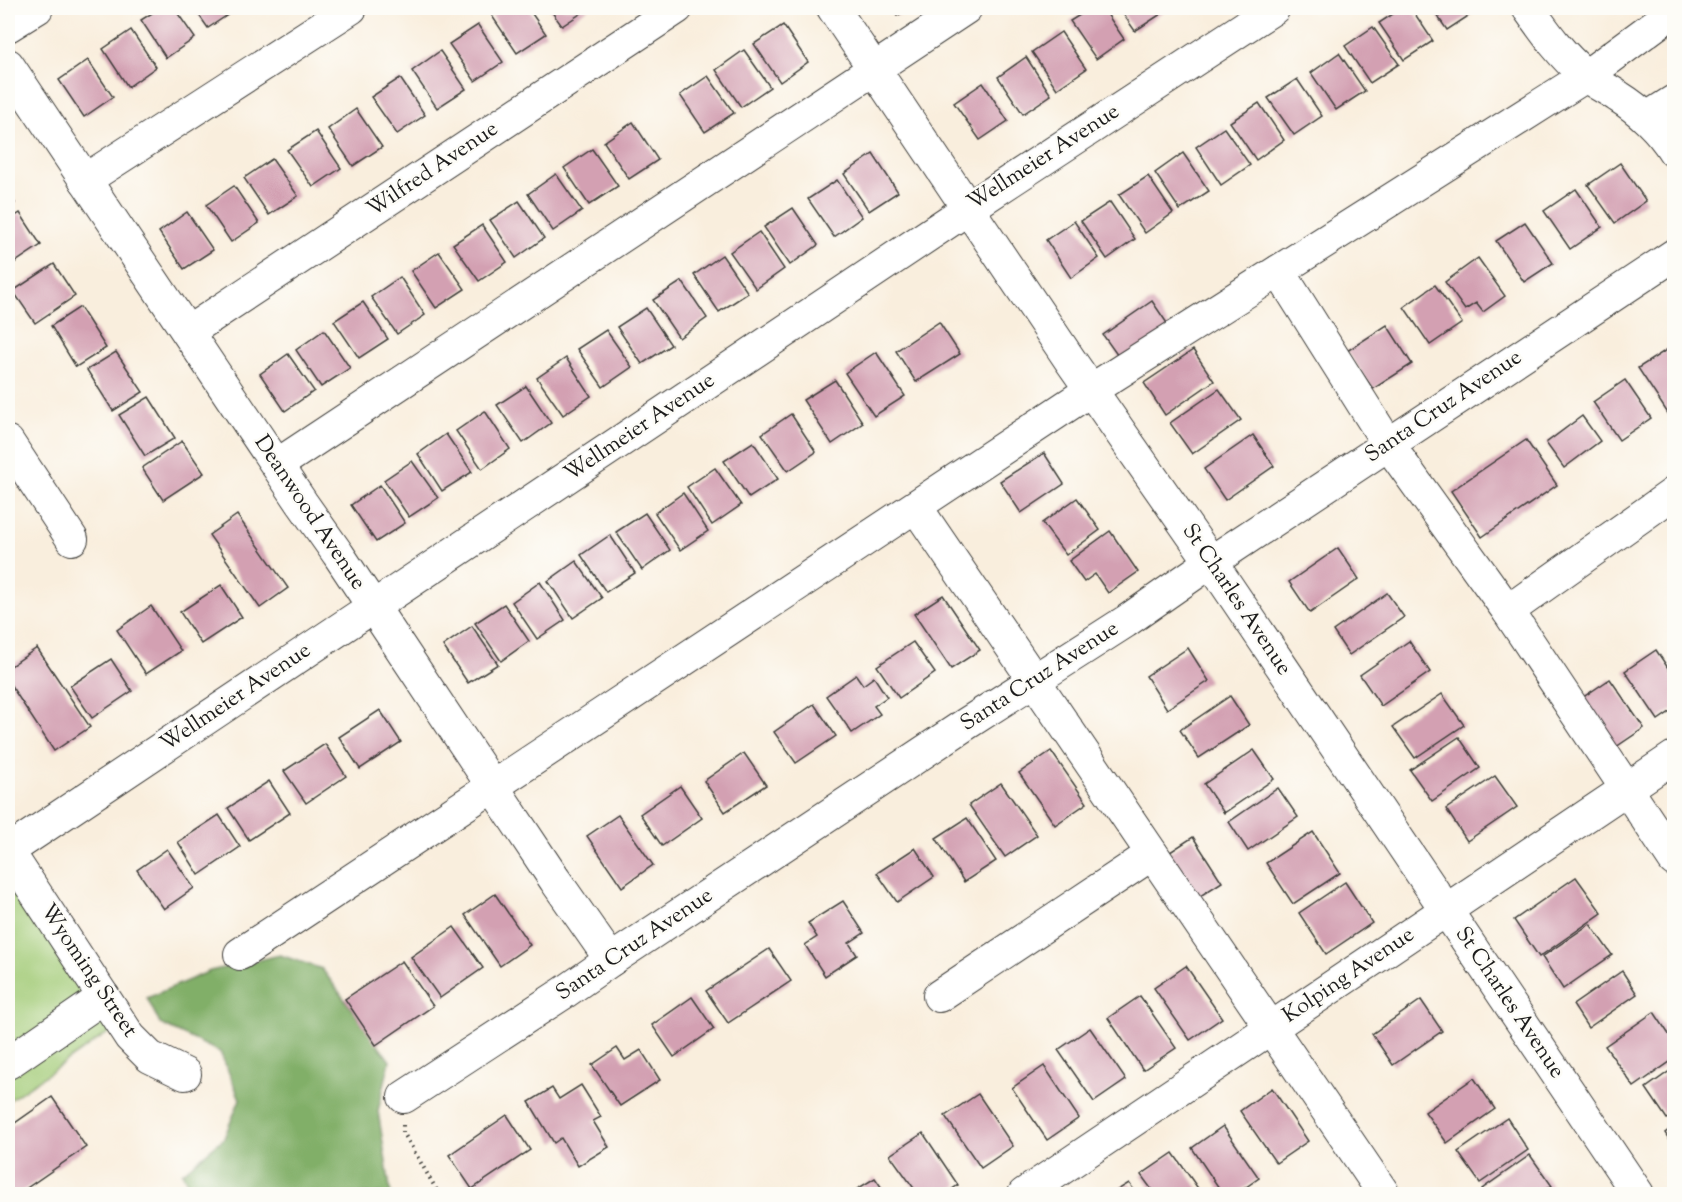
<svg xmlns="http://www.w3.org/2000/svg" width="1682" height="1202" font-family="'Sorts Mill Goudy',serif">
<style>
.green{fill:#a2cb77;stroke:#5f744a;stroke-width:1.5}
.forest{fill:#81af68;stroke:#4e6642;stroke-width:1.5}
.building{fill:#d3a0b2}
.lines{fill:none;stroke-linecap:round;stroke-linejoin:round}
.minor-casing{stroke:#3d3c39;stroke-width:34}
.path{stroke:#3d3c39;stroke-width:4;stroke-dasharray:1.5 4.5;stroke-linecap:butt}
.minor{stroke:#fff;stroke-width:32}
.labels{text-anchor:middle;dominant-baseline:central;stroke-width:5;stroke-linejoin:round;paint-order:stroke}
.street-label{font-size:22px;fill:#1c1c1c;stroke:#fdfcf7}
</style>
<rect width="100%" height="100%" fill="#fdfcf7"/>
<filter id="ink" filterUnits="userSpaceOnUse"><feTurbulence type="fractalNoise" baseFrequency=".0167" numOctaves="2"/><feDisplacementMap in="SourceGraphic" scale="12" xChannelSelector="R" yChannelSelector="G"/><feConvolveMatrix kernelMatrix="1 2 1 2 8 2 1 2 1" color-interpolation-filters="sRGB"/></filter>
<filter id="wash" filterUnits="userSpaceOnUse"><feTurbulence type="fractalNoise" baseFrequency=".008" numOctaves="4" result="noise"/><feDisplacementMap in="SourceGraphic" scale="24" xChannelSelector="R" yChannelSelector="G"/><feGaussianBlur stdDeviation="1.35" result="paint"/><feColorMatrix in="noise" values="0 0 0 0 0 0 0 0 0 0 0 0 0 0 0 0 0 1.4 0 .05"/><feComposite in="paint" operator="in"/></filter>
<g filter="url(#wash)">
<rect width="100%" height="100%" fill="#f9eedd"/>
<!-- green -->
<polygon class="green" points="8,851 121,1024 8,1101"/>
<!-- forest -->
<polygon class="forest" points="280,955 322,969 390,1061 378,1111 391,1194 194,1194 182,1173 224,1138 240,1099 220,1052 160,1024 147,998 210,971"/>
<g id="blocks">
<!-- building -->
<g class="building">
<polygon points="160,8 174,8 195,38 166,58 141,20"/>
<polygon points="194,8 238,8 208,28"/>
<polygon points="504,8 528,8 546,34 517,53 492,16"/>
<polygon points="549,8 589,8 562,26"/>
<polygon points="891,8 910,8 897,16"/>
<polygon points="1091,8 1103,8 1124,39 1096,59 1070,21"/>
<polygon points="1119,8 1161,8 1164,12 1135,31"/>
<polygon points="1402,8 1411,8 1433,41 1404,60 1379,23"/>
<polygon points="1432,8 1474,8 1476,11 1447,30"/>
<polygon points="478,25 503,62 475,81 449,44"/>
<polygon points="783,25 808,62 780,82 754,44"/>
<polygon points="1373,27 1399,64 1370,83 1345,46"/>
<polygon points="131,30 156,67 128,87 103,49"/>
<polygon points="1061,32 1086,69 1057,89 1032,52"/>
<polygon points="744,50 770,87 741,107 716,70"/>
<polygon points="440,51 466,89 437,108 412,71"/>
<polygon points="1339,53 1365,91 1336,110 1311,73"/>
<polygon points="1026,57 1051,95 1023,114 998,77"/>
<polygon points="88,60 113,97 84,117 59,80"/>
<polygon points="708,76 734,113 705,132 680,95"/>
<polygon points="400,78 425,115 397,134 371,97"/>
<polygon points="1297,79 1322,116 1294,135 1268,98"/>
<polygon points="983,83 1008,121 980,140 954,103"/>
<polygon points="1259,103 1284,140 1256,160 1230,122"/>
<polygon points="356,109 382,147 353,166 328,129"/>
<polygon points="633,122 658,160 629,179 604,142"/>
<polygon points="1224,128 1250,165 1221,185 1196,147"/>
<polygon points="316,131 341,168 313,187 287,150"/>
<polygon points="592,149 618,186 589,205 564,168"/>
<polygon points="1183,153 1209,191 1180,210 1155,173"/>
<polygon points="873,154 898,192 869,211 844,174"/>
<polygon points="272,159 298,196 269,215 244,178"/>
<polygon points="1620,163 1646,201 1615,223 1588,185"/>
<polygon points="556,174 582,211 553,231 528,194"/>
<polygon points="1148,176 1173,213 1145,233 1119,195"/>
<polygon points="837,180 862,217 834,237 808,199"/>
<polygon points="234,186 259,223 231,242 206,205"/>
<polygon points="1576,189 1602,227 1570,249 1544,211"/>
<polygon points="8,191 15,203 8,208"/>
<polygon points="519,201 544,238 516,258 490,220"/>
<polygon points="1110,202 1135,239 1107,259 1081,221"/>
<polygon points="793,208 818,245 790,265 764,227"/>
<polygon points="187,212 213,250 184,269 159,232"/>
<polygon points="20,213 41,245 8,267 8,221"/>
<polygon points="1074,221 1099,258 1071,278 1046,240"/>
<polygon points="1525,222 1553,263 1524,282 1496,241"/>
<polygon points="482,225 507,262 479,281 453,244"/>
<polygon points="759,232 784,269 756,289 730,252"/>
<polygon points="439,252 465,289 436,308 411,271"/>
<polygon points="722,255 748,293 719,312 694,275"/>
<polygon points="1478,258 1505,296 1483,312 1476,303 1465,310 1445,282"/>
<polygon points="54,264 75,296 35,323 13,291"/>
<polygon points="400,277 425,315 397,334 371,297"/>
<polygon points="682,281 707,318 679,338 653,300"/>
<polygon points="1435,285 1462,323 1430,345 1404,307"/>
<polygon points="1152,301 1173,332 1125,366 1103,335"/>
<polygon points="363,302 388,339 359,358 334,321"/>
<polygon points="80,307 106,348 76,367 51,326"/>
<polygon points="646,308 671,345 642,364 617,327"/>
<polygon points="939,322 960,354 916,382 896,351"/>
<polygon points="1387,325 1412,364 1373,389 1347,351"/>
<polygon points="324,330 350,368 321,387 296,350"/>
<polygon points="606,330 632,367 603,387 577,349"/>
<polygon points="1674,345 1674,412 1669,415 1638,368"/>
<polygon points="1193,350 1214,381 1165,415 1144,383"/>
<polygon points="116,352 143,392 113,411 87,370"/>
<polygon points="876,352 905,396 874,416 845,373"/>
<polygon points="288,354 314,391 285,411 260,374"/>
<polygon points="566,358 591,396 563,415 537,378"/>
<polygon points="835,380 863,423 832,444 803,400"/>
<polygon points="1625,380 1651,418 1619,440 1593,402"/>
<polygon points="526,386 551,423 523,443 497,405"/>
<polygon points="1219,389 1241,420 1192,454 1170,423"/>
<polygon points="149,397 175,438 145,456 119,415"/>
<polygon points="485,411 510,449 482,469 456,431"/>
<polygon points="791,414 816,452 788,471 762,434"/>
<polygon points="1582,416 1600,441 1564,468 1546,443"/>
<polygon points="446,434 472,472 442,491 418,454"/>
<polygon points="1253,435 1274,466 1225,500 1204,469"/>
<polygon points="1526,440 1557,485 1482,537 1451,491"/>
<polygon points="182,441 204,473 163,500 142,468"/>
<polygon points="753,442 778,479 749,498 724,461"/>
<polygon points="1044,453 1064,484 1021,513 1000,481"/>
<polygon points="412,461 438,498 409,517 384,480"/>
<polygon points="715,468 741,505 712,525 687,487"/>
<polygon points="380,485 405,523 376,542 351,505"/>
<polygon points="683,493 708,531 680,550 655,513"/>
<polygon points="1077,498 1100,530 1066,555 1042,523"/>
<polygon points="645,513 670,550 642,570 616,532"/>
<polygon points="237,515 288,588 260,608 209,535"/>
<polygon points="1110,531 1138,572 1108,593 1095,574 1084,582 1069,561"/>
<polygon points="610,535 635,573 606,592 581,555"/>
<polygon points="1338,548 1359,579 1310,613 1289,582"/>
<polygon points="576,561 602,598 573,618 548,581"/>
<polygon points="540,582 565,620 537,639 512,602"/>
<polygon points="221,585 242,617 201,644 180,612"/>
<polygon points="1387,593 1404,617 1349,655 1333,631"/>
<polygon points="943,595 980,650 951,669 914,614"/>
<polygon points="504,604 529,641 501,661 475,623"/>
<polygon points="151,606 181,651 146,674 117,630"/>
<polygon points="472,626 498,664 468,683 443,646"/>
<polygon points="1409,641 1430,672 1381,706 1360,675"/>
<polygon points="913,642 935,673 899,698 877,666"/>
<polygon points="37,648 90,727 54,751 8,681 8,668"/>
<polygon points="1188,648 1209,681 1167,709 1146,676"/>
<polygon points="1656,650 1674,677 1674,709 1658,720 1625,671"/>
<polygon points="111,659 132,691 92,718 70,686"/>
<polygon points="856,675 863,685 874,677 887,697 874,706 880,714 852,733 826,696"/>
<polygon points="1610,679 1644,728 1613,749 1579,700"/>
<polygon points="1442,694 1464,725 1415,758 1393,727"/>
<polygon points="1230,696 1249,725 1199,758 1180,730"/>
<polygon points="814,704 836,736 796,763 774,732"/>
<polygon points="380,710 401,742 360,769 339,737"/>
<polygon points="1459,737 1480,768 1432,801 1410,770"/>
<polygon points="325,744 346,776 306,803 284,771"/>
<polygon points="1254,750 1274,779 1224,813 1204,784"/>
<polygon points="1051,751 1087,803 1055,825 1019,773"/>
<polygon points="744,753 766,785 725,812 704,781"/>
<polygon points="1495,776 1517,807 1467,841 1446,809"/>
<polygon points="269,781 290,813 249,840 228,808"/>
<polygon points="1001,783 1037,835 1005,857 969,805"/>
<polygon points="680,786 702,818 662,846 640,814"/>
<polygon points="1278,788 1298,817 1248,851 1229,822"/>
<polygon points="219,815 240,847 199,875 178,842"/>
<polygon points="618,815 653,865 622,887 587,836"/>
<polygon points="967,818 996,861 964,882 936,838"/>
<polygon points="1313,832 1340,873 1293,904 1266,863"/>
<polygon points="1193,837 1222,882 1194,900 1164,856"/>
<polygon points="915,848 934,877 897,902 877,873"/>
<polygon points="167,849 194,888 164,909 137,870"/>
<polygon points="1576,877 1602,913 1539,957 1514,920"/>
<polygon points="1345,882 1372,923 1326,954 1299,913"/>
<polygon points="495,894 530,945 500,966 465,915"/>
<polygon points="843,901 864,933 849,943 857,955 825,976 805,945 817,937 808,923"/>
<polygon points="1590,924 1612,955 1563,989 1542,957"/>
<polygon points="454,927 483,968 440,998 411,957"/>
<polygon points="769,949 791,981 728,1023 706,991"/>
<polygon points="402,961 433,1006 376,1045 345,999"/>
<polygon points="1186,966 1222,1018 1190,1040 1154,988"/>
<polygon points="1622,971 1637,994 1588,1028 1573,1005"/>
<polygon points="1140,996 1176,1048 1143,1070 1108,1018"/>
<polygon points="692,997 714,1029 674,1057 652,1025"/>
<polygon points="1421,1000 1442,1031 1393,1065 1372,1034"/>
<polygon points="1654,1012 1674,1042 1674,1059 1634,1087 1605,1046"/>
<polygon points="1090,1028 1126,1080 1094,1102 1058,1050"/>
<polygon points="617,1048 625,1060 641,1050 660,1080 620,1106 592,1065"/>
<polygon points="1044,1066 1079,1118 1047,1140 1012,1088"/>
<polygon points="1674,1068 1674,1114 1667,1119 1646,1088"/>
<polygon points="1474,1078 1495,1109 1447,1143 1425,1112"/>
<polygon points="581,1085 601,1117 593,1121 609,1147 578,1166 561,1138 554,1143 529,1102 552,1088 559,1099"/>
<polygon points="1272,1088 1308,1141 1276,1163 1240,1111"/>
<polygon points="978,1094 1013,1146 981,1168 945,1116"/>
<polygon points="52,1097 86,1147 18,1194 8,1194 8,1128"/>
<polygon points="507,1115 530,1150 472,1189 449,1155"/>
<polygon points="1507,1118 1528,1150 1480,1183 1458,1152"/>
<polygon points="1223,1126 1259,1178 1236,1194 1223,1194 1192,1148"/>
<polygon points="1674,1126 1674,1147 1665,1133"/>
<polygon points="923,1133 958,1185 945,1194 918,1194 890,1155"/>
<polygon points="1173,1153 1202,1194 1155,1194 1141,1175"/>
<polygon points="1530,1155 1552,1186 1539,1194 1486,1194 1482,1189"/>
<polygon points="875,1178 886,1194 849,1194"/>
<polygon points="1129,1183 1137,1194 1111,1194"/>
</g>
</g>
</g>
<g filter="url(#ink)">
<use href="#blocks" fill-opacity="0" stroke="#3d3c39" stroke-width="1.5"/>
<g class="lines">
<!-- minor casing -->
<g class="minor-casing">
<g id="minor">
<polyline points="833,8 1070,360 1211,562 1638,1194"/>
<path d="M1528,8c17,24 33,47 56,66 10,9 24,15 35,23 21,13 42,33 55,54"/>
<polyline points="8,26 37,8"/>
<polyline points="8,65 302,503 338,554 555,880 611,960"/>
<polyline points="1647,118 1674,101"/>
<polyline points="85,180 351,8"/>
<polyline points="1279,271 1388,444 1508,611 1674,860"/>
<polyline points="188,332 677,8"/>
<polyline points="8,442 72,539"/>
<polyline points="277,465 966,8"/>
<polyline points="916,507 1384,1194"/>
<polyline points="1508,611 1674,493"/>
<polyline points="8,851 969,208 1274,8"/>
<polyline points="8,851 130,1037 150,1057 185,1074"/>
<polyline points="240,954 1091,390 1586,76 1674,11"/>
<polyline points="939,996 1152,854"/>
<polyline points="8,1063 104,997"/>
<polyline points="404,1097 565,992 611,960 966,724 1125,622 1211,562 1674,255"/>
<polyline points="1024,1194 1674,757"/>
</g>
</g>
<!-- path -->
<polyline class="path" points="403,1125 403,1132 439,1194"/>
<!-- minor -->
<use href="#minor" class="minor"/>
</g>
</g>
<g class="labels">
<!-- street labels -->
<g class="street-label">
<text transform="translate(1044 158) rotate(-33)">Wellmeier Avenue</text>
<text transform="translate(433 170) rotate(-34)">Wilfred Avenue</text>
<text transform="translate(1444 407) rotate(-34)">Santa Cruz Avenue</text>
<text transform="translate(640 428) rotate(-34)">Wellmeier Avenue</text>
<text transform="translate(309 513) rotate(56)">Deanwood Avenue</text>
<text transform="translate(1236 600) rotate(56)">St Charles Avenue</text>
<text transform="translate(1040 677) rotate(-33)">Santa Cruz Avenue</text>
<text transform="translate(236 698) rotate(-34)">Wellmeier Avenue</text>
<text transform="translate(635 945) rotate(-34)">Santa Cruz Avenue</text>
<text transform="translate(88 971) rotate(56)">Wyoming Street</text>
<text transform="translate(1349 976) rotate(-34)">Kolping Avenue</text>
<text transform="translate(1509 1003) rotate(56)">St Charles Avenue</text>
</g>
</g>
<!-- margin -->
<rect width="1682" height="1202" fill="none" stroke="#fdfcf7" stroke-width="30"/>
</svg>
